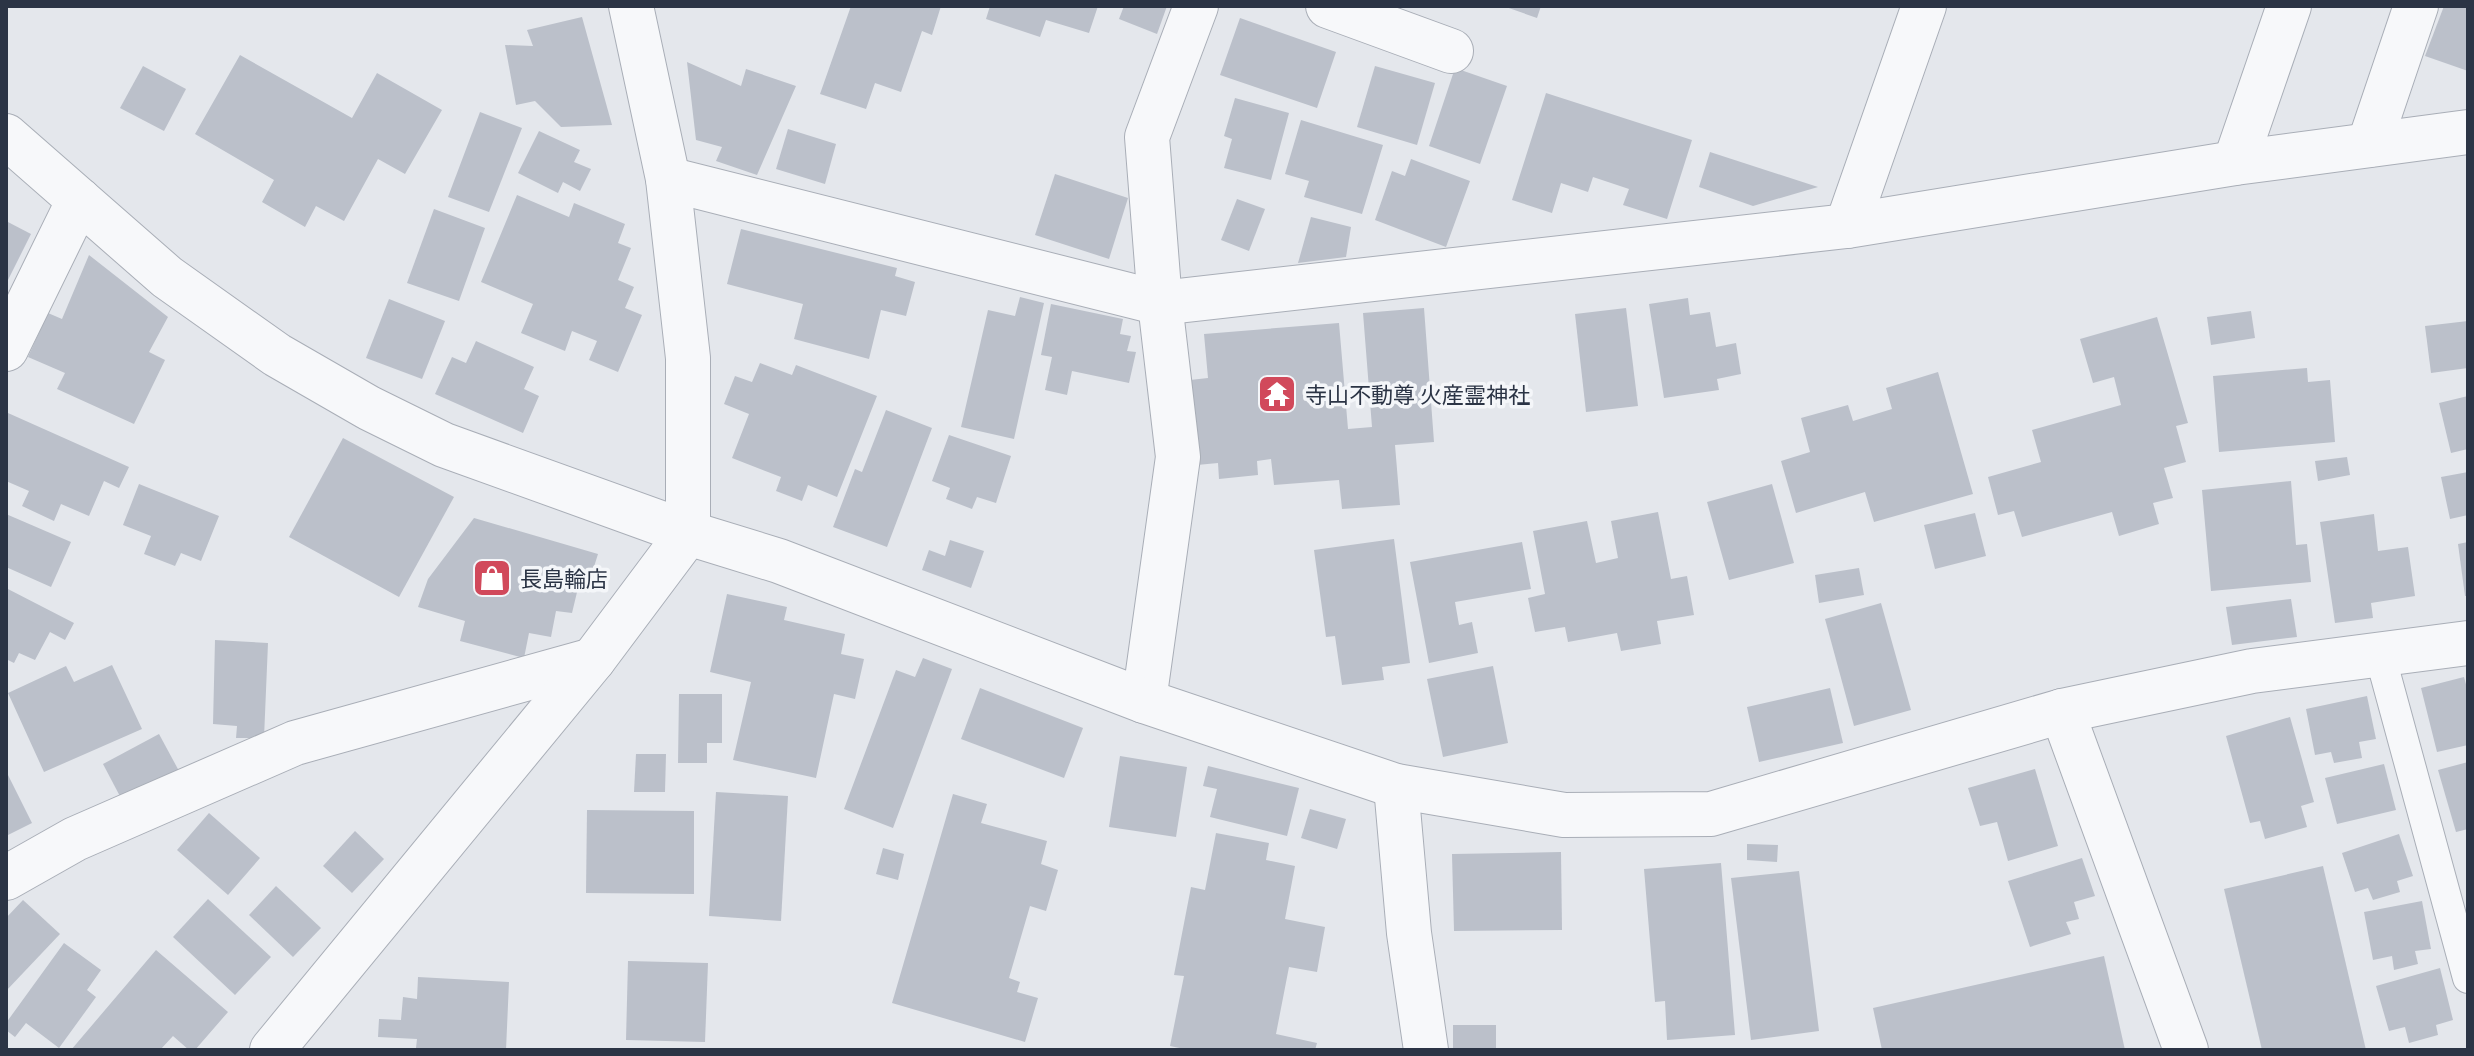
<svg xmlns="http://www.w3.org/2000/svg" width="2474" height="1056" font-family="Ubuntu,'Noto Sans JP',sans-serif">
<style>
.building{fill:#bbc0ca}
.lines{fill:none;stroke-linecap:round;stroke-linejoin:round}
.service-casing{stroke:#a9aeb7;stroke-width:32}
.minor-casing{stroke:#a9aeb7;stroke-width:46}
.tertiary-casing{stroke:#a9aeb7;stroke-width:46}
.service{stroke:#f7f8fa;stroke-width:30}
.minor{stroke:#f7f8fa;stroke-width:44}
.tertiary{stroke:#f7f8fa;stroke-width:44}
.labels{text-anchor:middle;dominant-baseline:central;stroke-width:7;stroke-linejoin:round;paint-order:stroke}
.poi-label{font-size:22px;fill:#2b3445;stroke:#f4f6f9;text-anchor:start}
</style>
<rect width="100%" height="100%" fill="#e4e7ec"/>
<!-- building -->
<g class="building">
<polygon points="851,6 941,6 932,35 922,31 901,92 875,83 866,109 820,94"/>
<polygon points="990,6 1098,6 1089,33 1046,20 1040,37 986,19"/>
<polygon points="1124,6 1167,6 1157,34 1119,19"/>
<polygon points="1503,6 1541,6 1537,18"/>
<polygon points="2444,6 2468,6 2468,71 2425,56"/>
<polygon points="582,17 612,125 561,127 535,101 516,105 505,45 533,46 527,30"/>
<polygon points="1240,18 1336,52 1317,108 1220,75"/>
<polygon points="240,55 352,118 377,73 442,110 405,174 378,159 344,221 316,206 305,227 262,202 274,180 195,134"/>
<polygon points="687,62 741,86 746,69 796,86 757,175 716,161 722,147 696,140"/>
<polygon points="143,66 186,89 164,131 120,108"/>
<polygon points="1375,66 1435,83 1417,145 1357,127"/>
<polygon points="1455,68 1507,86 1480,164 1429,146"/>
<polygon points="1546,93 1692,140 1667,219 1623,205 1629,189 1593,177 1588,192 1561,183 1552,213 1512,200"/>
<polygon points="1235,98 1289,113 1271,180 1224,168 1232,139 1224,136"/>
<polygon points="480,112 522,128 489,212 448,197"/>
<polygon points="1301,120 1383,145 1362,214 1304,197 1309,181 1285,174"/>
<polygon points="788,129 836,144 825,184 776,169"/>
<polygon points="539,131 580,150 574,162 591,169 580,191 563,182 558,193 518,173"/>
<polygon points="1710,152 1818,187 1753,206 1699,187"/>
<polygon points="1411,159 1470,181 1446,247 1375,220 1392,171 1405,176"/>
<polygon points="1055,174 1128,198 1109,259 1035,235"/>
<polygon points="517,195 569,217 574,203 625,224 618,243 631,248 618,280 634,287 625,308 642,315 618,372 589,360 597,341 572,331 565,351 521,333 533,304 481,282"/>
<polygon points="1237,199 1265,209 1249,251 1221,240"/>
<polygon points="434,209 485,228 459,301 407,283"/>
<polygon points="1311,217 1351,227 1346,257 1298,263"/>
<polygon points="6,221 31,234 6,284"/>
<polygon points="741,229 897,268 895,276 915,282 906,316 881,310 869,359 794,339 803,304 727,284"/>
<polygon points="89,255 168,317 149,352 165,360 134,424 57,389 65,373 28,357 48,313 62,319"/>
<polygon points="1020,297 1044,303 1014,439 961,427 988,310 1015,316"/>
<polygon points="1688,298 1690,315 1710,312 1716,347 1736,343 1741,374 1717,379 1719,390 1664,398 1649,304"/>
<polygon points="389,299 445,321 422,379 366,358"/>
<polygon points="1051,304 1123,319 1120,334 1131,336 1127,351 1136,352 1129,383 1072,371 1067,395 1045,390 1052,357 1041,355"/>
<polygon points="1424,308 1434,442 1395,445 1400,505 1342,509 1339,480 1274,485 1271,459 1257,461 1258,475 1219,479 1218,463 1197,465 1190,380 1208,378 1204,334 1339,323 1348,429 1372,427 1363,313"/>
<polygon points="1626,308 1638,406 1586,412 1575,314"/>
<polygon points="2251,311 2255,338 2211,345 2207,317"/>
<polygon points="2157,317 2188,423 2176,426 2186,462 2164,468 2173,498 2153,503 2159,524 2119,536 2112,512 2022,537 2014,511 1998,515 1988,477 2041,462 2032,430 2121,405 2114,377 2093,383 2080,339"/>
<polygon points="2468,321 2468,368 2431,373 2425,326"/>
<polygon points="476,341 534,367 524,389 539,396 523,433 435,394 452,357 466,363"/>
<polygon points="760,363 792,375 796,365 877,396 837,497 808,485 802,501 776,491 781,477 732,458 749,414 724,404 735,376 752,382"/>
<polygon points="2307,368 2308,382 2330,380 2335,442 2219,452 2213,376"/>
<polygon points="1938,372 1973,494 1874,522 1865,492 1796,513 1781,461 1810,452 1801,418 1848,405 1853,421 1892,409 1886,388"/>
<polygon points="2468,396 2468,449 2451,453 2439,403"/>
<polygon points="886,410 932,428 887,547 833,527 855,469 862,472"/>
<polygon points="8,413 129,467 119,488 104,481 89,516 61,504 54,521 22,506 29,491 6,481"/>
<polygon points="949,435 1011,456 996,503 977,497 972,509 946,499 950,488 932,481"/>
<polygon points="343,438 454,497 399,597 289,537"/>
<polygon points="2347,457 2350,475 2318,481 2315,461"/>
<polygon points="2468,472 2468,515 2450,519 2441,477"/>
<polygon points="2291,481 2296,545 2307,544 2311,582 2211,591 2202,490"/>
<polygon points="139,484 219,516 201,561 181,553 175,566 144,554 151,536 123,525"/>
<polygon points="1772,484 1794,563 1729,580 1707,502"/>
<polygon points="1658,512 1671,579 1687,576 1694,615 1657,621 1661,644 1621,651 1617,633 1568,642 1565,627 1535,632 1528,598 1545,594 1533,531 1587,521 1596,563 1618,558 1611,521"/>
<polygon points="1975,513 1986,556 1935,569 1924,525"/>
<polygon points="6,514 71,542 51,587 6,567"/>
<polygon points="2374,514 2378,551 2408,547 2415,596 2371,603 2373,618 2335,623 2320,522"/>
<polygon points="474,518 598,554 587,589 578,588 572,613 556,611 551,637 529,633 524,658 460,641 465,621 418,607 428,579"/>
<polygon points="1394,539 1410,663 1382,667 1384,680 1342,685 1335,636 1326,637 1314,550"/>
<polygon points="950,540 984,551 971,588 922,570 929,550 945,556"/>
<polygon points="1522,542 1531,589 1455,602 1459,625 1472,622 1478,653 1429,663 1410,562"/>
<polygon points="2468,542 2468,596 2465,596 2458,544"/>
<polygon points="1859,568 1864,595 1819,603 1815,575"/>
<polygon points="6,588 74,623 65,640 50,632 35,660 19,653 14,663 6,659"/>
<polygon points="727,594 787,607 784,620 845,634 841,654 864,659 855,699 834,694 816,778 733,760 751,682 710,672"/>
<polygon points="2291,599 2297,637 2232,645 2226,607"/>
<polygon points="1881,603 1911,710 1854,726 1825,619"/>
<polygon points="215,640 268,643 264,738 236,738 237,726 213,724"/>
<polygon points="923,658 952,669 893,828 844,809 896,670 915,677"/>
<polygon points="112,665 142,729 44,772 8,693 66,666 74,682"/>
<polygon points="1493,666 1508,743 1443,757 1427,679"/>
<polygon points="2464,677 2468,692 2468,745 2437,752 2421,688"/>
<polygon points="980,688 1083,728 1064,778 961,739"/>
<polygon points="1830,688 1843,743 1759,762 1747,707"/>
<polygon points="679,694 722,694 722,743 707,743 707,763 678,763"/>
<polygon points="2367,696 2376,739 2359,742 2362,758 2334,763 2331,752 2315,755 2306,709"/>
<polygon points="2290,717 2314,802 2301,806 2307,827 2265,839 2260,821 2250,823 2226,736"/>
<polygon points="159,734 179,771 123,802 103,764"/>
<polygon points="636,754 666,754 665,792 634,792"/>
<polygon points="1120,756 1187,767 1176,837 1109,827"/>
<polygon points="2468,762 2468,829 2456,832 2438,770"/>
<polygon points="2384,764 2396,810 2337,824 2325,778"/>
<polygon points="1208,766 1299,788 1287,836 1210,817 1217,789 1203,786"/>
<polygon points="2035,769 2058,846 2008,861 1997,822 1980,826 1968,788"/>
<polygon points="6,771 32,823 6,836"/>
<polygon points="716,792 788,796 781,921 709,916"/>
<polygon points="953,794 987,804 981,823 1047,841 1041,864 1058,870 1046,911 1030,906 1009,978 1020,982 1017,992 1038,998 1025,1042 892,1003"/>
<polygon points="1310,809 1346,819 1337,849 1301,838"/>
<polygon points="587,810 694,811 694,894 586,893"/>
<polygon points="209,813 260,858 228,895 177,850"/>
<polygon points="355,831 384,859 352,893 323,866"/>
<polygon points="1216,833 1269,843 1266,860 1295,866 1285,919 1325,927 1317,972 1289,967 1276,1034 1317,1043 1315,1050 1189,1050 1170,1046 1184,976 1174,975 1191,887 1205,890"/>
<polygon points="2399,834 2413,876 2397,881 2400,892 2373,900 2368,888 2355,892 2342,853"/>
<polygon points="1747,844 1778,845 1777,862 1747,860"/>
<polygon points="883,848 904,854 898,880 876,874"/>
<polygon points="1561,852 1562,930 1454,931 1452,854"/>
<polygon points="2082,858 2095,896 2074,902 2079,919 2066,922 2071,934 2030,947 2008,881"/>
<polygon points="1721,863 1735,1035 1667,1040 1665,1001 1655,1002 1644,869"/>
<polygon points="2323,866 2366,1050 2262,1050 2224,889"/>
<polygon points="1799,871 1819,1031 1751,1040 1731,878"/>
<polygon points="276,886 321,928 293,957 249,915"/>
<polygon points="208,899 271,957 235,995 173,937"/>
<polygon points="23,900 60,934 6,991 6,918"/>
<polygon points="2422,901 2431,949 2415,951 2418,964 2394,970 2392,956 2373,960 2364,912"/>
<polygon points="64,943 101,970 87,990 96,997 59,1048 26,1023 15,1037 6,1030 6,1023"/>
<polygon points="156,950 228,1012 195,1050 189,1050 173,1036 160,1050 71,1050"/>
<polygon points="2104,956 2125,1050 1882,1050 1873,1008"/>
<polygon points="628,961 708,963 705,1042 626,1040"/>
<polygon points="2440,968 2453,1020 2436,1025 2438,1035 2409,1043 2405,1027 2389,1031 2376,986"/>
<polygon points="418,977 509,982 506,1050 416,1048 417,1039 378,1037 379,1019 401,1020 403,997 417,999"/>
<rect x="1453" y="1025" width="43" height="25"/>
</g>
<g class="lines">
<!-- service casing -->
<g class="service-casing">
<polyline id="service" points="2380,655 2468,978"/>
</g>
<!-- minor casing -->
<g class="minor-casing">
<g id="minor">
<polyline points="1328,6 1451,51"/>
<polyline points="2369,145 2416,6"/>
<polyline points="2235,163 2289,6"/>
<polyline points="668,179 1160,303 1847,226 2235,163 2468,132"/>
<polyline points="1847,226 1924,6"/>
<polyline points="6,349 79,200"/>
<polyline points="1144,701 1178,457 1160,303 1147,137 1196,6"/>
<polyline points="2062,711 2186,1050"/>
<polyline points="1396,786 1409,933 1426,1050"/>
<polyline points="6,878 75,839 295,743 593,660"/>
<polyline points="272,1050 593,660 688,533 688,358 668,179 631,6"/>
</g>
</g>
<!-- tertiary casing -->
<g class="tertiary-casing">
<polyline id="tertiary" points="6,136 167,277 277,355 369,408 444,445 688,533 779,561 1144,701 1396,786 1564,815 1711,814 2062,711 2252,671 2468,643"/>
</g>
<!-- service -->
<use href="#service" class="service"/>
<!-- minor -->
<use href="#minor" class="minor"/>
<!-- tertiary -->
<use href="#tertiary" class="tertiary"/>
</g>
<!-- icons -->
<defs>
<g id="temple-square" transform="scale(2)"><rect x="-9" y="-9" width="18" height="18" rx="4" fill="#d1495b" stroke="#f4f6f9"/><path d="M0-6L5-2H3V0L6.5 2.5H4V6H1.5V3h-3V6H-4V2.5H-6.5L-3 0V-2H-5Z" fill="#fff"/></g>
<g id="shop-square" transform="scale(2)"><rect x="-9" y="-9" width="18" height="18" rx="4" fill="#d1495b" stroke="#f4f6f9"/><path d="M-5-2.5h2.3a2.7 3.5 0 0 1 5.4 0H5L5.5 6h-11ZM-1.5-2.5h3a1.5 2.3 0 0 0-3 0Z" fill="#fff"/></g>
</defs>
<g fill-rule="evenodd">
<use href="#temple-square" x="1277" y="394"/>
<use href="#shop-square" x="492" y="578"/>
</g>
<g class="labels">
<!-- poi labels -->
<g class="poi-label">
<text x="1305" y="394">寺山不動尊 火産霊神社</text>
<text x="520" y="578">長島輪店</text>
</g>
</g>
<!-- border -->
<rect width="2474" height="1056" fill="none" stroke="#2b3445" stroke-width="16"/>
</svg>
